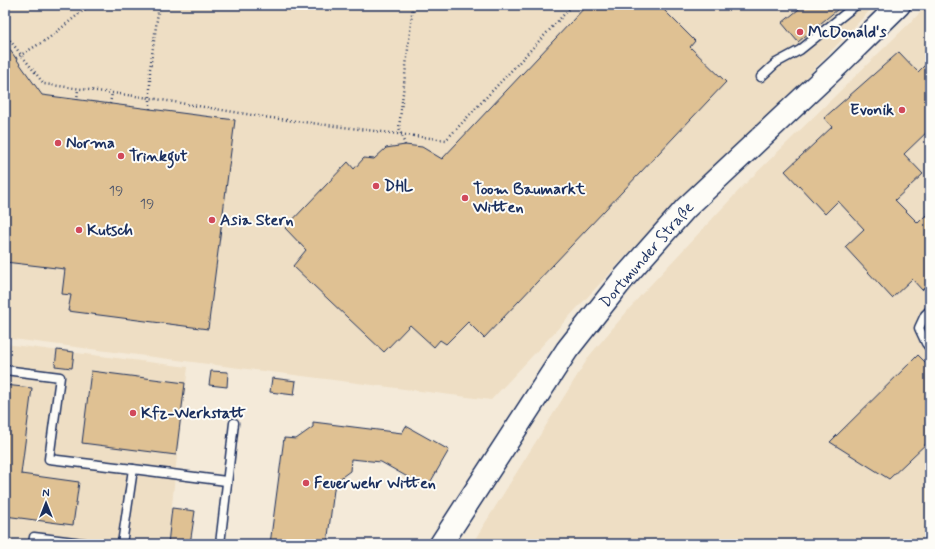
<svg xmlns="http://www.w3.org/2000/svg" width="935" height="549" font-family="Mynerve,sans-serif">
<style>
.built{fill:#eedec4}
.building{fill:#dfc193;stroke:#1b2f5e}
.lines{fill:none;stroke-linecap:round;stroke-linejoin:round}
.lane-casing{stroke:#1b2f5e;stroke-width:11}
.secondary-casing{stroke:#1b2f5e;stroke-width:25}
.path{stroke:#1b2f5e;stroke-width:2.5;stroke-dasharray:1 3;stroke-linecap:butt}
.lane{stroke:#fdfcf7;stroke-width:8}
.secondary{stroke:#fdfcf7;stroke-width:22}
.poi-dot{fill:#d1495b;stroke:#fdfcf7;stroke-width:1.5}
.labels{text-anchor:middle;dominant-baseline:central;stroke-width:4;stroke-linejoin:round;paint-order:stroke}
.number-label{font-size:14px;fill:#4c546b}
.poi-label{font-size:16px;font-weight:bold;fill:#1b2f5e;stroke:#fdfcf7;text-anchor:start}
.street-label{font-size:16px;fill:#1b2f5e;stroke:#fdfcf7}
</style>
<rect width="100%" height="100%" fill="#f4ead9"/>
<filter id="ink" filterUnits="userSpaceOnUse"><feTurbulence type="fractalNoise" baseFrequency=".025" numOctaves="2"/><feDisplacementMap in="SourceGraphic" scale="8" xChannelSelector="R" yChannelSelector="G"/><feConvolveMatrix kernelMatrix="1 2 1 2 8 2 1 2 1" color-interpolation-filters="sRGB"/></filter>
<g filter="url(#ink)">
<!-- built -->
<g class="built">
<polygon points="5,5 875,5 730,157 654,226 491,400 5,338"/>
<polygon points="928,5 930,5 930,544 472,544 590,355 641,295 744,185"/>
<polygon points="5,344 188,367 177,456 168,544 5,544"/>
</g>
<!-- building -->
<g class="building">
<polygon points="587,5 659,5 695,41 690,47 726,82 484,338 468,322 446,344 440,340 434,347 410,325 384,352 293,266 306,250 285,228 348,162 354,169 364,158 374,159 386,148 405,145 422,147 442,159"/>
<polygon points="804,5 843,5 798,42 782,23"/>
<polygon points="5,43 42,95 235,120 208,329 68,311 71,295 62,294 65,269 5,262"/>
<polygon points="899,52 918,72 930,60 930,129 904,154 923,174 895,200 918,223 930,211 930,283 922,290 912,279 892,298 845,247 864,229 838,201 825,214 785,171 832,127 824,118"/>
<polygon points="57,350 74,352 72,368 55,366"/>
<polygon points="918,355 930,367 930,440 889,479 830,442"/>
<polygon points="91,371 185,383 176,455 82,443"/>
<polygon points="211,371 228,372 227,387 209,385"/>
<polygon points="272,378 296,381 294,395 270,392"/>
<polygon points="5,385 32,388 21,474 79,482 73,525 5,516"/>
<polygon points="313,422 402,433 406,426 449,450 427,488 381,462 351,459 350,471 335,482 327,544 270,544 284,438 296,439 313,427"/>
<polygon points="172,508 195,511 190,544 168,544"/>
</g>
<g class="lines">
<!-- lane casing -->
<g class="lane-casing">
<g id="lane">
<polyline points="761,77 776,63 800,50 856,5"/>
<polyline points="930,310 925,315 919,328 926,343 930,348"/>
<polyline points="5,370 60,377 49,459 133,469 122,544"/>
<polyline points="133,469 226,481"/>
<polyline points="33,544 34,537 91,544"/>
<polyline points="220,544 234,423"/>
</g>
</g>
<!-- secondary casing -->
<g class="secondary-casing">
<polyline id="secondary" points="441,544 567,350 623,279 686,208 839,64 899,5"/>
</g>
<!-- path -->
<g class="path">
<polyline points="5,34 44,84 150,98 264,117 446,140 573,5"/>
<polyline points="16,58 49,38 90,5"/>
<polyline points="77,100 78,89"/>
<polyline points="110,104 112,93"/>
<polyline points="150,109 150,69 159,5"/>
<polyline points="405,145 399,128 413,5"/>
</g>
<!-- lane -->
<use href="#lane" class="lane"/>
<!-- secondary -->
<use href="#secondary" class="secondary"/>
</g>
</g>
<!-- markers -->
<g class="poi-dot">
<circle cx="800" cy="32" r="4"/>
<circle cx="902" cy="110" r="4"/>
<circle cx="58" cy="143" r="4"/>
<circle cx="121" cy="156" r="4"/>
<circle cx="376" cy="186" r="4"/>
<circle cx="465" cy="198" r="4"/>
<circle cx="212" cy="220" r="4"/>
<circle cx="79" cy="230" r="4"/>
<circle cx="133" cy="413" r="4"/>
<circle cx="306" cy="483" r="4"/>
</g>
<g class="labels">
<!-- number labels -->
<g class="number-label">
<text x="116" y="191">19</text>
<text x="147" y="204">19</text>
</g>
<!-- poi labels -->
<g class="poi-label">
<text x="808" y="32">McDonald's</text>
<text x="894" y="110" text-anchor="end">Evonik</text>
<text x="66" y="143">Norma</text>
<text x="129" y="156">Trinkgut</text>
<text x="384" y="186">DHL</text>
<text x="473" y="189">Toom Baumarkt<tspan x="473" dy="18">Witten</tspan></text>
<text x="220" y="220">Asia Stern</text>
<text x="87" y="230">Kutsch</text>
<text x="141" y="413">Kfz-Werkstatt</text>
<text x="314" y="483">Feuerwehr Witten</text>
</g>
<!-- street labels -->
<g class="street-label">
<text transform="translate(647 255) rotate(-49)">Dortmunder Straße</text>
</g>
</g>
<!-- margin -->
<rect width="935" height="549" fill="none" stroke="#fdfcf7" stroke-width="20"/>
<rect x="10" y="10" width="915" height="529" fill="none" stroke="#1b2f5e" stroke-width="1.5" filter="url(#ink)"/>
<!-- north arrow -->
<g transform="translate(46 503)" stroke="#fdfcf7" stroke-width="3" paint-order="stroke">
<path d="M0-3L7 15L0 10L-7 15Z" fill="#1b2f5e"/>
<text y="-6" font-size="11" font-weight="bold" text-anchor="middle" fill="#1b2f5e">N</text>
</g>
</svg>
